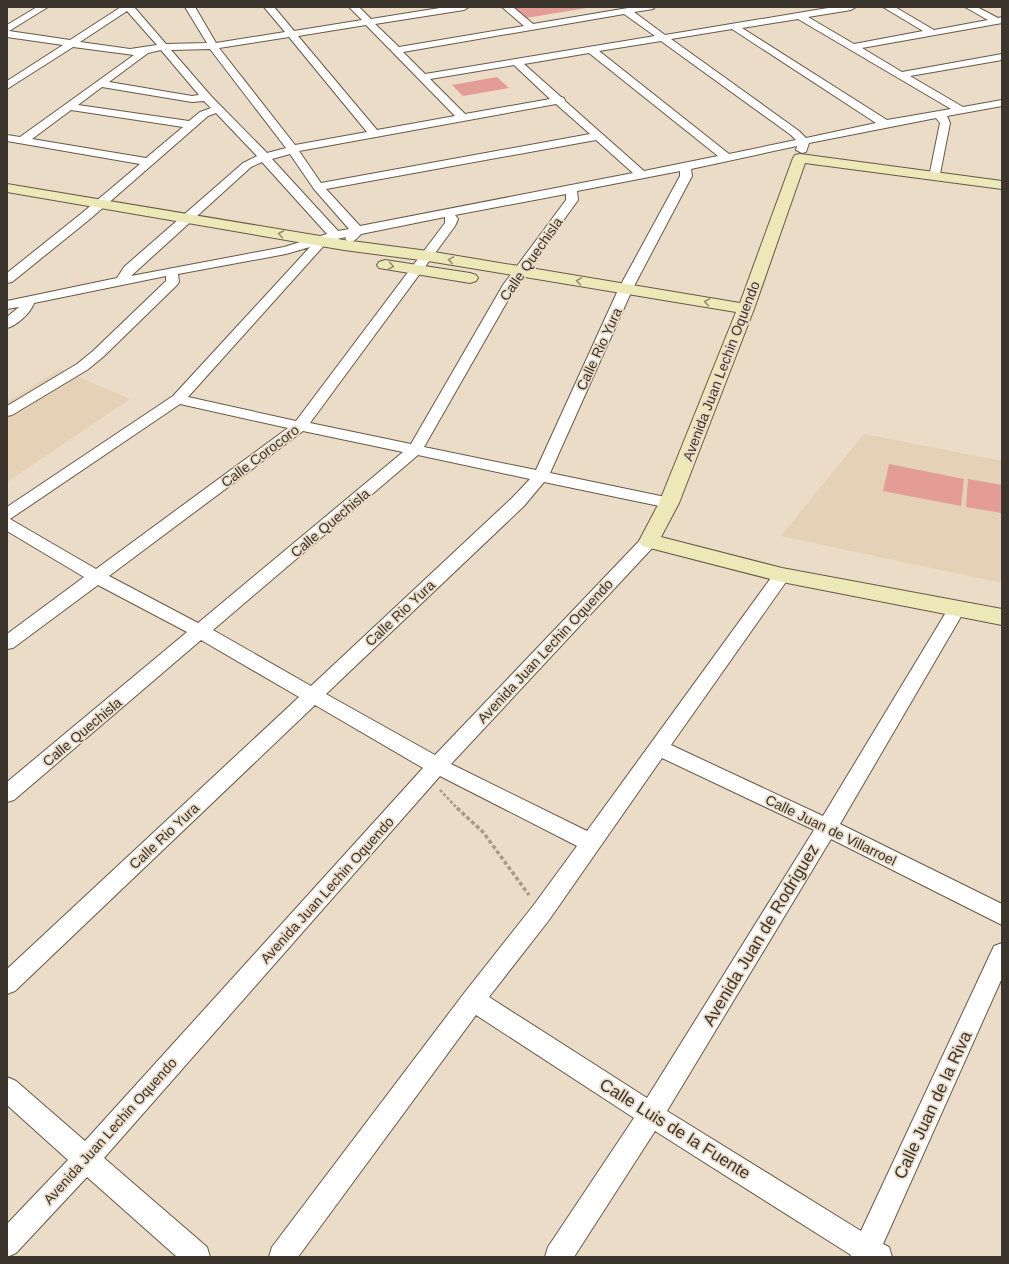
<svg xmlns="http://www.w3.org/2000/svg" width="1009" height="1264" font-family="Helvetica,sans-serif">
<style>
.built{fill:#e4d1b6}
.green{fill:#e49c97}
.lines{fill:none;stroke-linecap:round;stroke-linejoin:round}
.street-casing{stroke:#665a48;stroke-width:2}
.secondary-casing{stroke:#665a48;stroke-width:2}
.path-far1{stroke:#a69a8a;stroke-width:2.5;stroke-dasharray:3 2;stroke-linecap:butt}
.path{stroke:#a69a8a;stroke-width:3.5;stroke-dasharray:4 2.5;stroke-linecap:butt}
.street{fill:#fff;fill-rule:evenodd}
.secondary{fill:#ece8b8;fill-rule:evenodd}
.oneway{stroke:#948e72}
.labels{text-anchor:middle;dominant-baseline:central;stroke-width:3.5;stroke-linejoin:round;paint-order:stroke}
.street-label{font-size:14px;fill:#3b352d;stroke:#ebdcc7}
.near-street-label{font-size:17px;fill:#3b352d;stroke:#ebdcc7}
</style>
<rect width="100%" height="100%" fill="#ebdcc7"/>
<!-- built -->
<g class="built">
<polygon points="60,369 130,399 7,482 7,402"/>
<polygon points="864,434 1002,461 1002,583 781,536"/>
</g>
<!-- green -->
<g class="green">
<polygon points="513,7 593,7 526,18"/>
<polygon points="497,77 509,88 463,96 452,85"/>
<polygon points="889,464 964,479 961,506 883,491"/>
<polygon points="968,479 1002,485 1002,513 966,507"/>
</g>
<g class="lines">
<!-- street casing -->
<g class="street-casing">
<path id="street" d="M37,7h11l-39,24 61,9 51,-33h13l32,37 41,-1 -22,-36h10l21,36 69,-11 -21,-25h10l20,24 68,-11 -13,-13h10l12,12 75,-12h23l-5,3 -89,14 24,23 125,-21 -22,-19h11l20,17 101,-17h21l-2,2 -19,3 31,23 169,-28h22l-5,3 -43,7 46,27 69,-13 -40,-24h12l39,23 54,-10 -23,-13h12l21,11 4,-1v6l-140,25 40,24 100,-18v6l-92,16 53,31 39,-7v6l-55,10 3,7 -11,56h-8l-2,-2 11,-54 -4,-5 -127,25 -3,9 -4,1 -6,-3 1,-4 -106,23 1,7 -59,112 -83,185 125,26 2,4 -2,4 -6,1 -125,-26 -20,24 -198,188 109,61 208,-218 6,-1 6,1 2,4 -2,4 -204,219 136,67 189,-260 6,-2 6,2 3,4 -3,4 -117,166 152,71 128,-212 6,-2 6,2 3,4 -126,216 162,80v21l-171,-86 -164,272 194,120 133,-285 8,-3v35l-119,266 6,3 3,10h-42l1,-2 -196,-124 -81,126h-29l3,-10 86,-129 -158,-103 -178,242h-29l3,-10 193,-255 68,-86 44,-60 -137,-70 -336,382 103,89 3,10h-33l-90,-80 -71,76 -9,4v-33l61,-64 -61,-55v-28l9,4 69,60 338,-373 -108,-63 -300,286 -8,3v-25l292,-272 -98,-57 -187,160 -7,2v-20l180,-150 -89,-47 -85,63 -6,1v-15l77,-57 -77,-46v-24l166,-111 137,-149 -24,7 -108,20 1,8 -2,3 -74,72 -16,13 -75,45 -5,1v-10l70,-42 16,-13 73,-70v-5l-132,27c-3,10 -18,23 -27,25v-11l12,-10 -12,2v-8l110,-23 7,-11 119,-104 14,-7 -41,-43 -8,3 -118,103 -78,63 -5,1v-10l75,-60 58,-49 -133,-23v-6l13,2 114,-82 -61,-8 -66,42v-8l56,-36 -56,-8v-12zM127,11l30,34 -27,4 -50,-7zM624,14l31,22 -230,38 -22,-22zM798,19l153,90 -64,11 -145,-92zM366,25l89,91 -78,14 -79,-94zM732,29l144,94 -70,15 -7,-7 -128,-92zM289,37l78,95 -72,13 -76,-97zM661,41l130,94 5,5 -67,14 -130,-103zM210,49l76,99 -19,5 -56,-57 -40,-46zM161,50l38,45 -7,1 -83,-14 39,-29zM589,53l129,103 -74,15 -79,-70 -1,-3 -3,-1 -37,-33zM514,65l36,34 -85,15 -35,-35zM102,87l90,15 12,-1 7,7 -11,4 -11,9 -111,-16zM556,104l34,30 -269,49 -22,-32zM71,110l112,17 -37,31 -114,-19zM596,140l37,33 -273,53 -34,-37zM290,154l24,35 35,40 -11,2 -66,-72zM262,162l65,72 -43,13 -153,29 120,-109zM680,171v5l-61,112 -83,182 -112,-23 92,-161 62,-86 -1,-9zM566,194v6l-63,85 -92,159 -101,-21 145,-197 3,-7 -3,-4zM445,217v6l-149,198 -108,-24 140,-156 18,-4 -1,1 2,3c7,2 9,-2 14,-7zM180,404l108,24 -192,141 -86,-50zM303,431l100,21 -205,171 -89,-47zM418,455l112,24 -18,19 -201,188 -98,-56zM662,758l152,72 -167,268 -158,-101 60,-77z"/>
</g>
<!-- secondary casing -->
<g class="secondary-casing">
<g id="secondary">
<polygon points="800,154 1002,181 1002,189 805,163 754,309 679,503 661,537 782,568 1002,609 1002,625 782,582 642,546 639,541 659,503 736,312 428,261 344,250 7,192 7,184 344,240 428,251 740,303 793,158 795,155"/>
<polygon points="385,260 470,273 476,275 478,278 476,281 470,283 379,268 377,265 379,262"/>
</g>
</g>
<!-- path-far1 -->
<polyline class="path-far1" points="440,790 458,809"/>
<!-- path -->
<polyline class="path" points="457,808 483,832 529,895"/>
<!-- street -->
<use href="#street" class="street"/>
<!-- secondary -->
<use href="#secondary" class="secondary"/>
</g>
<!-- one-way arrows -->
<defs><path id="oneway-chevron" d="M-2-3.5L2.5 0L-2 3.5" fill="none" stroke-width="1.6" stroke-linecap="round" stroke-linejoin="round"/></defs>
<g class="oneway">
<use href="#oneway-chevron" transform="translate(281 234) rotate(-170)"/>
<use href="#oneway-chevron" transform="translate(451 260) rotate(-171)"/>
<use href="#oneway-chevron" transform="translate(391 266) rotate(10)"/>
<use href="#oneway-chevron" transform="translate(579 281) rotate(-171)"/>
<use href="#oneway-chevron" transform="translate(707 302) rotate(-170)"/>
</g>
<g class="labels">
<!-- street labels -->
<g class="street-label">
<text transform="translate(531 259) rotate(-55)">Calle Quechisla</text>
<text transform="translate(599 349) rotate(-65)">Calle Rio Yura</text>
<text transform="translate(721 371) rotate(-69)">Avenida Juan Lechin Oquendo</text>
<text transform="translate(260 456) rotate(-37)">Calle Corocoro</text>
<text transform="translate(330 523) rotate(-40)">Calle Quechisla</text>
<text transform="translate(400 613) rotate(-43)">Calle Rio Yura</text>
<text transform="translate(545 651) rotate(-47)">Avenida Juan Lechin Oquendo</text>
<text transform="translate(82 732) rotate(-40)">Calle Quechisla</text>
<text transform="translate(831 830) rotate(26)">Calle Juan de Villarroel</text>
<text transform="translate(164 836) rotate(-43)">Calle Rio Yura</text>
<text transform="translate(327 890) rotate(-48)">Avenida Juan Lechin Oquendo</text>
<text transform="translate(110 1131) rotate(-48)">Avenida Juan Lechin Oquendo</text>
</g>
<!-- near-street labels -->
<g class="near-street-label">
<text transform="translate(761 935) rotate(-59)">Avenida Juan de Rodriguez</text>
<text transform="translate(933 1105) rotate(-65)">Calle Juan de la Riva</text>
<text transform="translate(675 1129) rotate(32)">Calle Luis de la Fuente</text>
</g>
</g>
<!-- border -->
<rect width="1009" height="1264" fill="none" stroke="#3b352d" stroke-width="16"/>
</svg>
